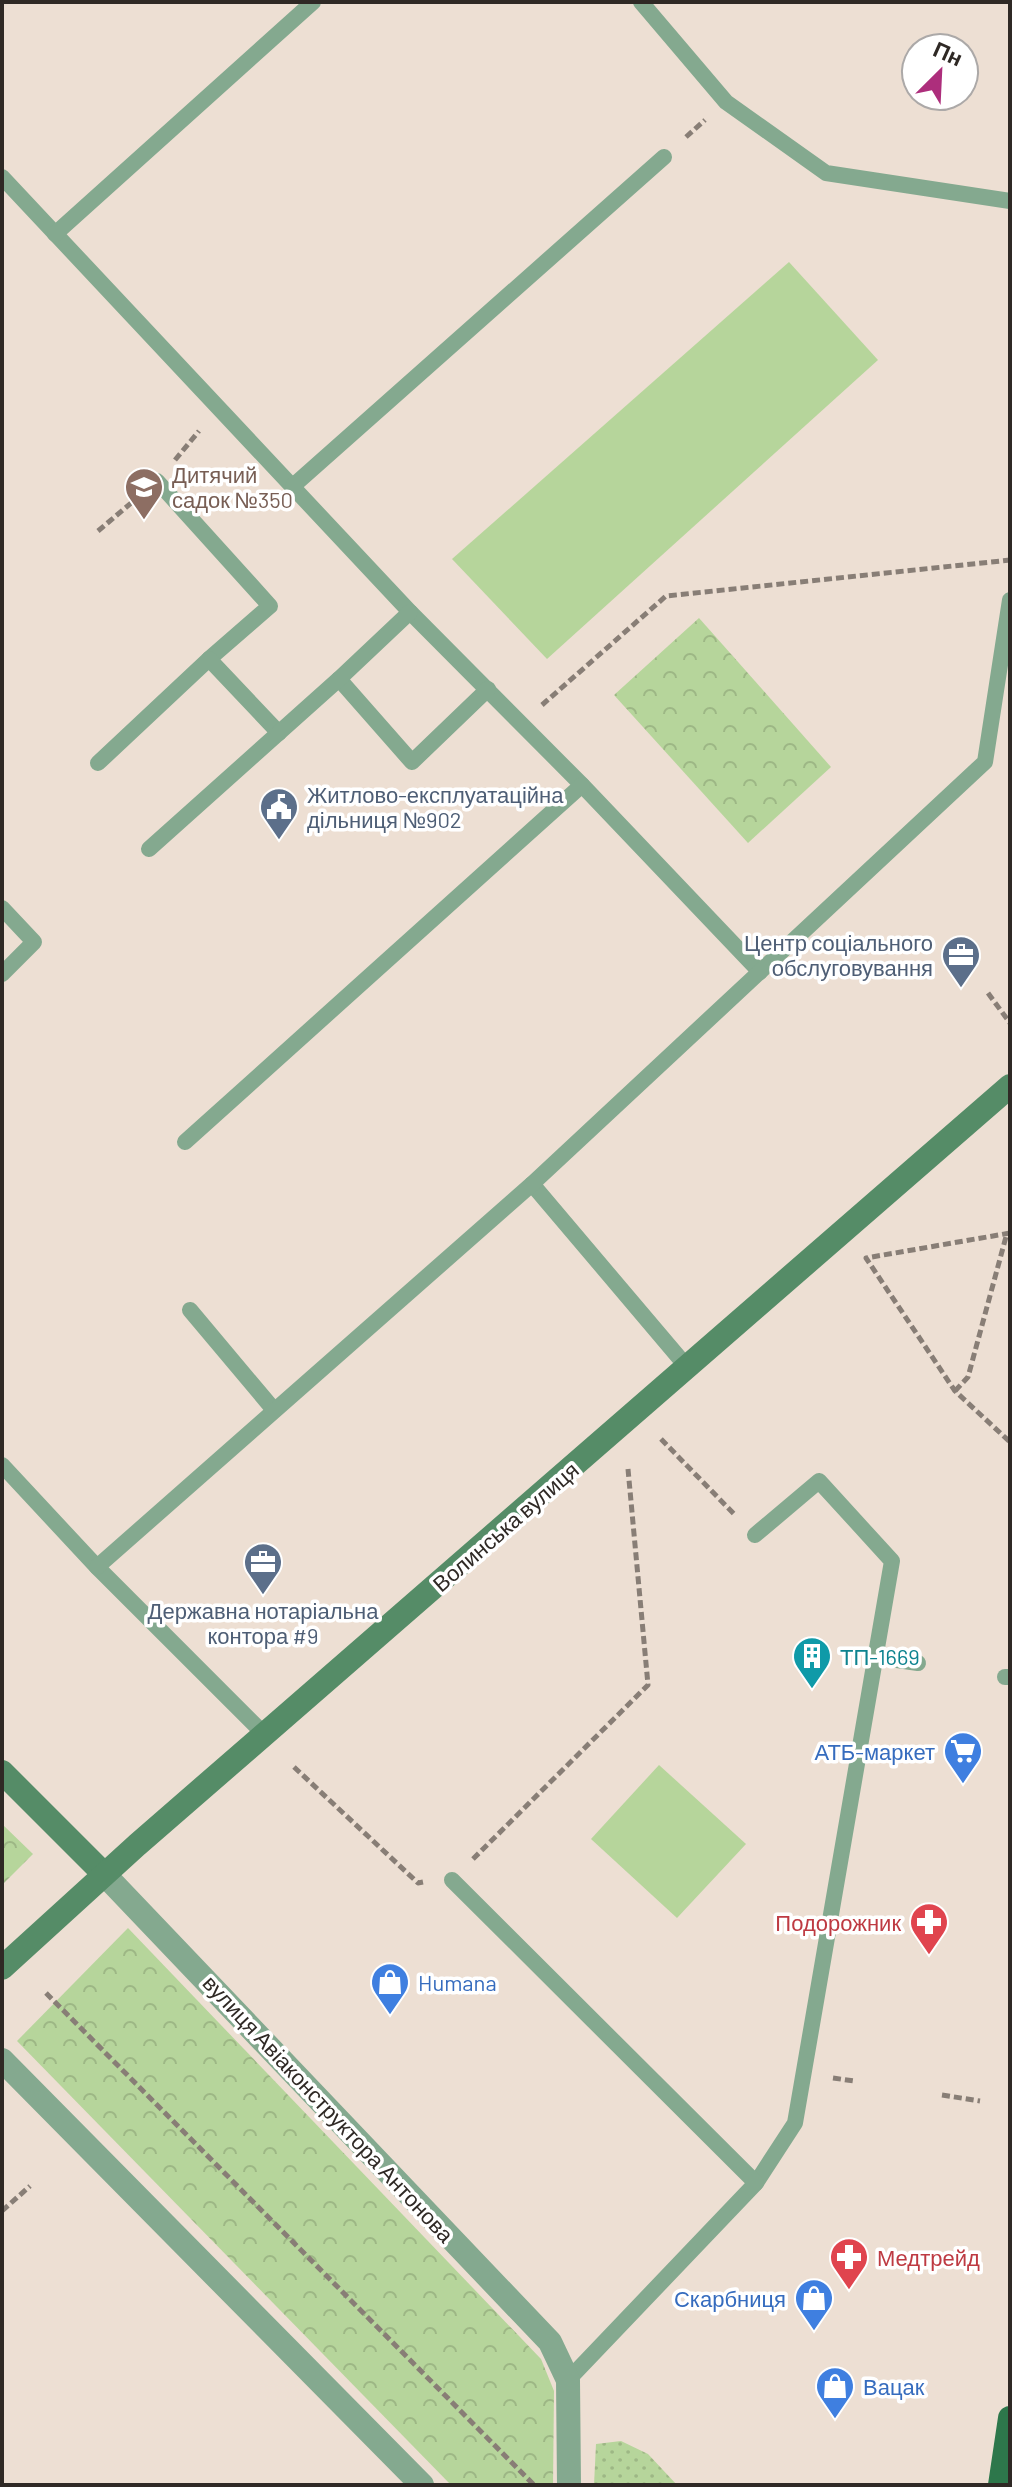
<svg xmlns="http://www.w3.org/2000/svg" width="1012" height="2487" font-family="Barlow,sans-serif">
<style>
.grass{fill:url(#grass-dots)}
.forest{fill:url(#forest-crowns)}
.pitch{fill:#b6d59b}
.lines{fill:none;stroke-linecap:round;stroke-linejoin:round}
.path{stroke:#887e76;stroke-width:5;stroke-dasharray:8 4;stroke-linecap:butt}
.lane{stroke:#84a98f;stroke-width:16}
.street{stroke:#84a98f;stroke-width:24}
.secondary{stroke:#558c67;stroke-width:24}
.primary{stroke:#2d774b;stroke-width:24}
.labels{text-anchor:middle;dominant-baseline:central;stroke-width:7;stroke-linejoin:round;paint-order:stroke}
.education-label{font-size:22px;fill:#785e54;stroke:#fff;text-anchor:start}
.service-label{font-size:22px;fill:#4e5e75;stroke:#fff;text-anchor:start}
.street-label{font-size:22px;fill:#2f2925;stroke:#fff}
.culture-label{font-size:22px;fill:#0d838f;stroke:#fff;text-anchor:start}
.shop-label{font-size:22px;fill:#366cbe;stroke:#fff;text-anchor:end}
.health-label{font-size:22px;fill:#be3a42;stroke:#fff;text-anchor:end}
</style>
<defs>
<pattern id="grass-dots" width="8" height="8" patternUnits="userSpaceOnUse" patternTransform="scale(2)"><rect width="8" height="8" fill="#b6d59b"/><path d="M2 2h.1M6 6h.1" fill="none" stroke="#9db785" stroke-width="1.8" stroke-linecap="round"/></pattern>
<pattern id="forest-crowns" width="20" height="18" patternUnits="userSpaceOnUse" patternTransform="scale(2)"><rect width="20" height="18" fill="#b6d59b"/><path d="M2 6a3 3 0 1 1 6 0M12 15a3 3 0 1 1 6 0" fill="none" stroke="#9db785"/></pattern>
</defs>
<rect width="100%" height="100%" fill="#eddfd3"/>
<!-- grass -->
<polygon class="grass" points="621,2441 648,2454 677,2485 594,2485 596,2444"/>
<!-- forest -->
<g class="forest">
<polygon points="699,618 831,767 748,843 614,695"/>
<polygon points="2,1824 33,1854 2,1885"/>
<polygon points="128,1928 541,2359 554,2391 553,2485 451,2485 17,2041"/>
</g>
<!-- pitch -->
<g class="pitch">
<polygon points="789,262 878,360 547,659 452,559"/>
<polygon points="659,1765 746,1844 677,1918 591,1839"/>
</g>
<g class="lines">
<!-- path -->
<g class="path">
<polyline points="686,137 705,120"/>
<polyline points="175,460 199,431"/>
<polyline points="98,531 137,498"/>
<polyline points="542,705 666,596 1010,560"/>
<polyline points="988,993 1010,1023"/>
<polyline points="1010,1233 866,1258 955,1391 1010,1442"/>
<polyline points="955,1391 968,1377 1007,1233"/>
<polyline points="661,1439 736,1516"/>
<polyline points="294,1767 418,1883 423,1882"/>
<polyline points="473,1859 648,1685 628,1469"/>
<polyline points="46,1993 534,2485"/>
<polyline points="833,2078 854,2081"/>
<polyline points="942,2095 980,2101"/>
<polyline points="2,2211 30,2186"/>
</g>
<!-- lane -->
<g class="lane">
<polyline points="641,2 726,102 826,173 1010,201"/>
<polyline points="2,177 410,612 582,785 760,972"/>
<polyline points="55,234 313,2"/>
<polyline points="157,481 270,606 209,659"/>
<polyline points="293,486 664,157"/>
<polyline points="339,679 412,762 488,689"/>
<polyline points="98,763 209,659 279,733"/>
<polyline points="149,849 339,679 410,612"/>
<polyline points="2,908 34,942 2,974"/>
<polyline points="185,1142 582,785"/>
<polyline points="532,1184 687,1367"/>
<polyline points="190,1310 274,1410"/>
<polyline points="2,1465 97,1567 265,1735"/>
<polyline points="755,1535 819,1481 892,1561 795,2123 756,2183"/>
<polyline points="97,1567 532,1184 985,762 1010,600"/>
<polyline points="876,1657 918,1663"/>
<polyline points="1005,1677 1010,1677"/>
<polyline points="452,1880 756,2183 568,2380"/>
</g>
<!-- street -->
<g class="street">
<polyline points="104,1874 550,2342 568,2380 569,2485"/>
<polyline points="2,2060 422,2485"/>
</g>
<!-- secondary -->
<g class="secondary">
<polyline points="2,1772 104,1874"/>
<polyline points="2,1968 137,1845 1010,1086"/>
</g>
<!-- primary -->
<polyline class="primary" points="1000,2485 1010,2418"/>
</g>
<!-- icons -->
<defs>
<g id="school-pin" transform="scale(2)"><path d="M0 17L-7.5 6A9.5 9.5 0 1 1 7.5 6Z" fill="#8d6e63" stroke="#fff"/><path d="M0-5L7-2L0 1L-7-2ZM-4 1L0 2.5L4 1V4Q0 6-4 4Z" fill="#fff"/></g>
<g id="civic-pin" transform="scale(2)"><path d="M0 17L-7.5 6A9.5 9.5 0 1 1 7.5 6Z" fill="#5c6f8a" stroke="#fff"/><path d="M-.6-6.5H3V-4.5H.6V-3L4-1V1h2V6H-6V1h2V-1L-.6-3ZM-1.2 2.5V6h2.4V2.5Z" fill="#fff"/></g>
<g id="office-pin" transform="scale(2)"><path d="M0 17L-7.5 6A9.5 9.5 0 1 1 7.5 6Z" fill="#5c6f8a" stroke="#fff"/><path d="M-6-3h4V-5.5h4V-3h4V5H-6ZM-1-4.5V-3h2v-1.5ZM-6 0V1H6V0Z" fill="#fff"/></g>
<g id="building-pin" transform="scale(2)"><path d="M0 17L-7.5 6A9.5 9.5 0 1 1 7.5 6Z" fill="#0f9aa8" stroke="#fff"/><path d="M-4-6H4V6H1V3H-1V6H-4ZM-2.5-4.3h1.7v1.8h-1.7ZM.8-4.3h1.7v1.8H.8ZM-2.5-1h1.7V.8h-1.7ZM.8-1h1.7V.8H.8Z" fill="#fff"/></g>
<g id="supermarket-pin" transform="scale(2)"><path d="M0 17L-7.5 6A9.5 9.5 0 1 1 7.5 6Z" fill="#3f7fe0" stroke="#fff"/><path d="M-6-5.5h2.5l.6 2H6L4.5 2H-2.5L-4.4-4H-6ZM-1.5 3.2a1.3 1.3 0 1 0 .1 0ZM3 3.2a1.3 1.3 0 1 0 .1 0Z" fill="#fff"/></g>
<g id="pharmacy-pin" transform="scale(2)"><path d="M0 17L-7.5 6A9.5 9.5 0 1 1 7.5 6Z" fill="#e0444e" stroke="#fff"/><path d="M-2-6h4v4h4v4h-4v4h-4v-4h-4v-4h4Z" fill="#fff"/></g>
<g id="shop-pin" transform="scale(2)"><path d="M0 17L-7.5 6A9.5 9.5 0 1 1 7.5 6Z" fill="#3f7fe0" stroke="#fff"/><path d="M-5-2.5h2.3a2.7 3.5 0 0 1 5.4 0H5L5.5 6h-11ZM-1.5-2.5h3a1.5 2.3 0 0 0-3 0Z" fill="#fff"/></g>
</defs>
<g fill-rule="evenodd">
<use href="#school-pin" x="144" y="487"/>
<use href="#civic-pin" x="279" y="807"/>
<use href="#office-pin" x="961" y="955"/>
<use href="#office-pin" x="263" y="1562"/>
<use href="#building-pin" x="812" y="1656"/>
<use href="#supermarket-pin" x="963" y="1751"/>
<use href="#pharmacy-pin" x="929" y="1922"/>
<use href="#shop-pin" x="390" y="1982"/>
<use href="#pharmacy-pin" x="849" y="2257"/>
<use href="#shop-pin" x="814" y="2298"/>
<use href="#shop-pin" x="835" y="2386"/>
</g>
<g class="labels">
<!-- education labels -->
<g class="education-label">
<text x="172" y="474">Дитячий<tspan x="172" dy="25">садок №350</tspan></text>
</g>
<!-- service labels -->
<g class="service-label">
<text x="307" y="794">Житлово-експлуатаційна<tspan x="307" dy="25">дільниця №902</tspan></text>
<text x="933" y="942" text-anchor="end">Центр соціального<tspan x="933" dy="25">обслуговування</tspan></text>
<text x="263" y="1610" text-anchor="middle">Державна нотаріальна<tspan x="263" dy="25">контора #9</tspan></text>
</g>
<!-- street labels -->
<g class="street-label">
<text transform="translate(505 1526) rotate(-41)">Волинська вулиця</text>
<text transform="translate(329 2108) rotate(47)">вулиця Авіаконструктора Антонова</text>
</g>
<!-- culture labels -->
<g class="culture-label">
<text x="840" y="1656">ТП-1669</text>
</g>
<!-- shop labels -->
<g class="shop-label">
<text x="935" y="1751">АТБ-маркет</text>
<text x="418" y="1982" text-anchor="start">Humana</text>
<text x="786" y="2298">Скарбниця</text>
<text x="863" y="2386" text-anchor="start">Вацак</text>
</g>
<!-- health labels -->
<g class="health-label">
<text x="901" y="1922">Подорожник</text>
<text x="877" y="2257" text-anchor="start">Медтрейд</text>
</g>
</g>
<!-- border -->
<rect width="1012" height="2487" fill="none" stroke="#2f2925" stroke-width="8"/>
<!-- north arrow -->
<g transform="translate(940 72) rotate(24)"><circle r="38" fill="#ffffff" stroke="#aca9a8" stroke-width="2"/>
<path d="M0-6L14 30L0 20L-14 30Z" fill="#ad2e7c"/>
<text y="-12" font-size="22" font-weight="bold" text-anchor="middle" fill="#2f2925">Пн</text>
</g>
</svg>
